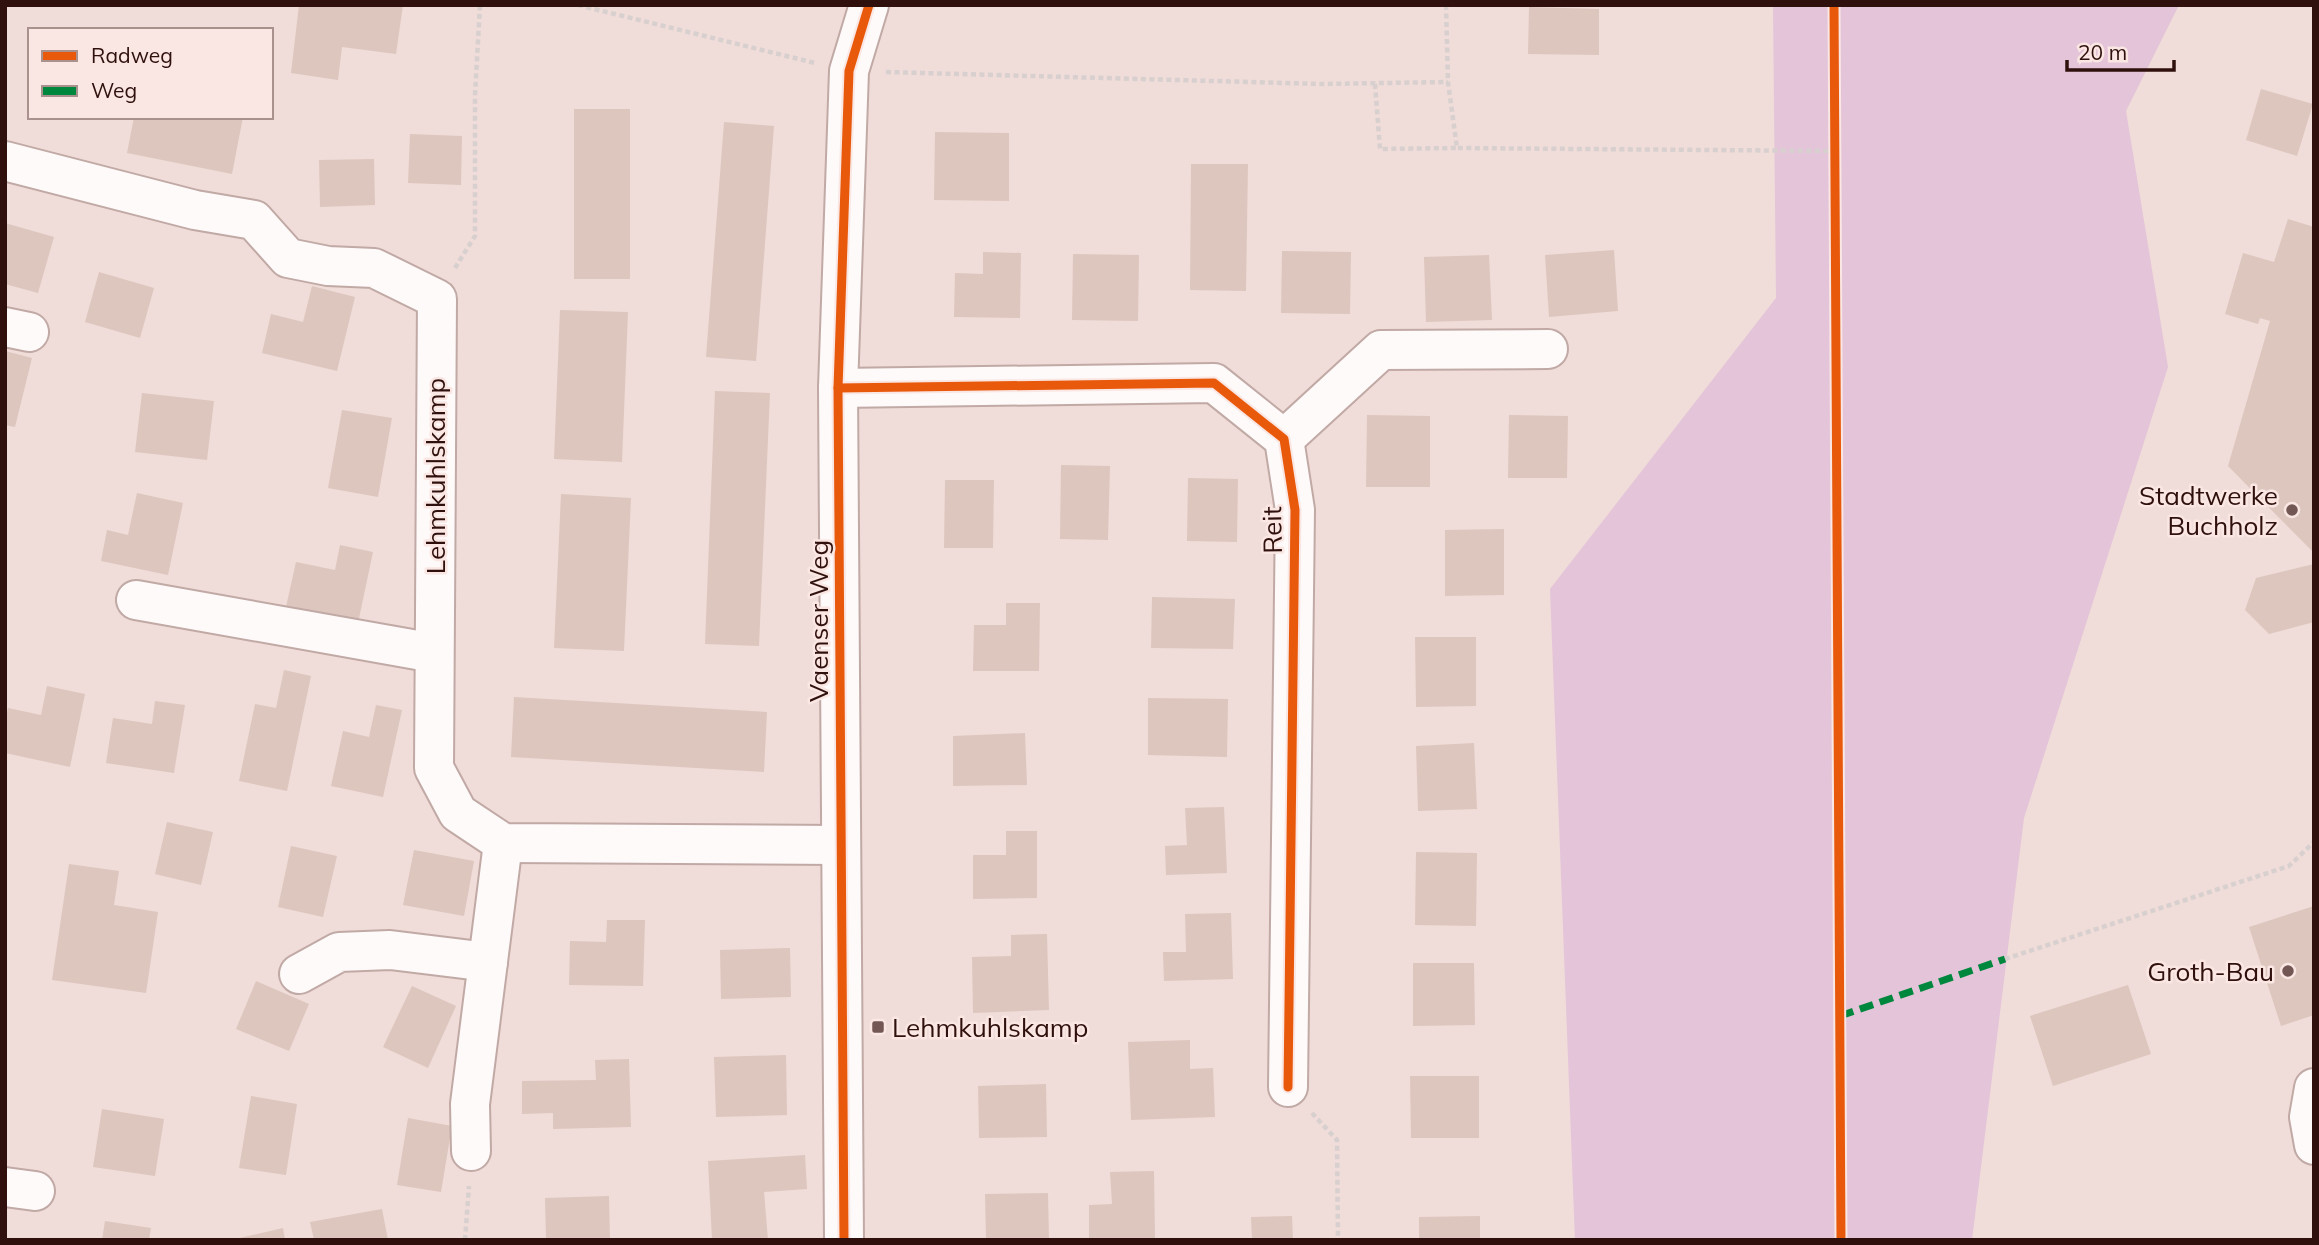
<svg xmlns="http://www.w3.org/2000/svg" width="2319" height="1245" font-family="Mulish,sans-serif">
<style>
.green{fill:#e4c4d8}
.building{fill:#ddc6bd}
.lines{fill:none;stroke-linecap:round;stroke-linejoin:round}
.minor-casing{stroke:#c1a9a5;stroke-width:42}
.path{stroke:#d7d0cf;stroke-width:4.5;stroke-dasharray:5 3.5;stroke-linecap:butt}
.minor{stroke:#fdfaf9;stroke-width:38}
.quiet{stroke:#00873e;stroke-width:7;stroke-dasharray:14 7;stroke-linecap:butt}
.cycleway-casing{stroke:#fae7e4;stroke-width:13}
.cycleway{stroke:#e8590c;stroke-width:9}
.poi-dot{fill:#735754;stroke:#fae7e4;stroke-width:2.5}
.labels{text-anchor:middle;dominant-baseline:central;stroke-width:5;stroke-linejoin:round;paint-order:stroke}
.street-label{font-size:26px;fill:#2f100c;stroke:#fae7e4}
.poi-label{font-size:26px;fill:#2f100c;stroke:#fae7e4;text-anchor:end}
</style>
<rect width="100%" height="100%" fill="#f0dcd9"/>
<!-- green -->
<polygon class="green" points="1773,5 2179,5 2126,111 2168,367 2024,818 1972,1240 1575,1240 1550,589 1776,298"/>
<!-- building -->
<g class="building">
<polygon points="299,5 403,5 396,54 342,47 338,80 291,73"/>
<polygon points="1529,7 1599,9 1599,55 1528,54"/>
<polygon points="2261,89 2313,104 2297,156 2246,140"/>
<rect x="574" y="109" width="56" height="170"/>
<polygon points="134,117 243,117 232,174 127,153"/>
<polygon points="724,122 774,126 756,361 706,357"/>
<polygon points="935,132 1009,133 1009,201 934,200"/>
<polygon points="410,134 462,136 461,185 408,183"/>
<polygon points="374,159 375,205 320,207 319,160"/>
<polygon points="1191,164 1248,164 1246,291 1190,290"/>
<polygon points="2288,219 2314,227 2314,553 2228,466 2270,321 2260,318 2258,324 2225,314 2243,253 2274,262"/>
<polygon points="5,223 54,237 38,293 5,284"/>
<polygon points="1614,250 1618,311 1549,317 1545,255"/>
<polygon points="1282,251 1351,252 1350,314 1281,313"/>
<polygon points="983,252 1021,253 1020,318 954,317 955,273 983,274"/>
<polygon points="1073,254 1139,255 1138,321 1072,320"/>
<polygon points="1489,255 1492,320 1426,322 1424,257"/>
<polygon points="99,272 154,288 140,338 85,322"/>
<polygon points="312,286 355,297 337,371 262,353 271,314 303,322"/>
<polygon points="560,310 628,312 622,462 554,459"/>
<polygon points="5,351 32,358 15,427 5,425"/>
<polygon points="715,391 770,393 759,646 705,644"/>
<polygon points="142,393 214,401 207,460 135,452"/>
<polygon points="342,410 392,418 378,497 328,488"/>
<polygon points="1367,415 1430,416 1430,487 1366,487"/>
<polygon points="1509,415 1568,416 1567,478 1508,478"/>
<polygon points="1061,465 1110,466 1108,540 1060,539"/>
<polygon points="1188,478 1238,479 1237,542 1187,541"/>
<polygon points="945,480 994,480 993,548 944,548"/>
<polygon points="137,493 183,503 168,575 101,561 107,530 128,535"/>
<polygon points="561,494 631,498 624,651 554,648"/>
<polygon points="1504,529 1504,595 1445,596 1445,530"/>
<polygon points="340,545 373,552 358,623 286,607 296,562 335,570"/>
<polygon points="2314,564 2314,622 2269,634 2245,610 2256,578"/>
<polygon points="1152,597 1235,599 1233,649 1151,648"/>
<polygon points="1006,603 1040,603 1039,671 973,671 974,625 1006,625"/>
<polygon points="1415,637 1476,637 1476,706 1416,707"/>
<polygon points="284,670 311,676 287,791 239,781 255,704 276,708"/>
<polygon points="47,686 85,694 70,767 5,753 5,721 8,708 41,715"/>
<polygon points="514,697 767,712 764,772 511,757"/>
<polygon points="1148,698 1228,699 1227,757 1148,755"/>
<polygon points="155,701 185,705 174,773 106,763 113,718 152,724"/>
<polygon points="376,705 402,710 383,797 331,786 343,731 369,737"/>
<polygon points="1025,733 1027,785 953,786 953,736"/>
<polygon points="1474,743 1477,809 1418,811 1416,746"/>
<polygon points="1224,807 1227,873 1166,875 1165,846 1187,845 1185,808"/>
<polygon points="167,822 213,832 201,885 155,874"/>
<polygon points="1006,831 1037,831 1037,898 973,899 973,855 1006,855"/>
<polygon points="291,846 337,856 323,917 278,907"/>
<polygon points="414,850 474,861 464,916 403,905"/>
<polygon points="1416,852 1477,853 1476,926 1415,925"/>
<polygon points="69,864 119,871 114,905 158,912 146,993 52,980"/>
<polygon points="2314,906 2314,1015 2281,1026 2249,927"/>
<polygon points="1231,913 1233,979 1164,981 1163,952 1186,952 1185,914"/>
<polygon points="607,920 645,920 643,986 569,985 570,941 606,942"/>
<polygon points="1047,934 1049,1010 973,1013 972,957 1011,956 1011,935"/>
<polygon points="790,948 791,997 721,999 720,950"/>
<polygon points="1413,963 1474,963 1475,1025 1413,1026"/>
<polygon points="256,981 309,1004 289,1051 236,1029"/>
<polygon points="2128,985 2151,1054 2053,1086 2030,1016"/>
<polygon points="412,986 456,1006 428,1068 383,1047"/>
<polygon points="1190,1040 1190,1069 1213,1068 1215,1117 1131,1120 1128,1042"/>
<polygon points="786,1055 787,1115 716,1117 714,1057"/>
<polygon points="629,1059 631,1127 553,1129 553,1113 522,1114 522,1081 596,1080 595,1060"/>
<polygon points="1410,1076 1479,1076 1479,1138 1411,1138"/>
<polygon points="1046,1084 1047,1137 979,1138 978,1086"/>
<polygon points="251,1096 297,1104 286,1175 239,1168"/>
<polygon points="102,1109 164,1119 155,1176 93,1167"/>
<polygon points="408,1118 452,1126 441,1192 397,1185"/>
<polygon points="805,1155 807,1189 764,1192 768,1240 712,1240 708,1161"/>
<polygon points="1154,1171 1155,1240 1089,1240 1089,1205 1112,1204 1110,1172"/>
<polygon points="1048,1193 1049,1240 986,1240 985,1194"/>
<polygon points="609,1196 610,1240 546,1240 545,1198"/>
<polygon points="382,1209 388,1240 314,1240 310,1222"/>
<polygon points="1292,1216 1293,1240 1252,1240 1251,1217"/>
<polygon points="1480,1216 1480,1240 1419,1240 1419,1217"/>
<polygon points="105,1221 151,1228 149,1240 102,1240"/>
<polygon points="283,1228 285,1240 235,1240 235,1239"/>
</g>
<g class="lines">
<!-- minor casing -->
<g class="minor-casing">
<g id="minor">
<polyline points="5,161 195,210 254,220 288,258 328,266 374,268 437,299 434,768 458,813 503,843 840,845"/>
<polyline points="5,327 29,332"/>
<polyline points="838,388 1214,383 1284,439 1295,510 1288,1087"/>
<polyline points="1284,439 1381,350 1548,349"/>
<polyline points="136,600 434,653"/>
<polyline points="299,974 339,952 390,950 488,962"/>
<polyline points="2314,1088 2309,1117 2314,1145"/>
<polyline points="471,1151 470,1104 503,843"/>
<polyline points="5,1187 35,1191"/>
<polyline points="844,1240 838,388 849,71 869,5"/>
</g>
</g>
<!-- path -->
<g class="path">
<polyline points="578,5 815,63"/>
<polyline points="1446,5 1448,82 1457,148 1836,151"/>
<polyline points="886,72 1322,84 1448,82"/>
<polyline points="1375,84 1380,149 1457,148"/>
<polyline points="455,268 475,236 475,95 480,5"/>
<polyline points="2005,959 2289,866 2314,842"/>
<polyline points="1312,1113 1337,1140 1338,1240"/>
<polyline points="465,1240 469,1186"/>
</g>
<!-- minor -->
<use href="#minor" class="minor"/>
<!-- quiet -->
<polyline class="quiet" points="1840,1016 2005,959"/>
<!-- cycleway casing -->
<g class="cycleway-casing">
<g id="cycleway">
<polyline points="1834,5 1841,1240"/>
<polyline points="838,388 1214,383 1284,439 1295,510 1288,1087"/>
<polyline points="844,1240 838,388 849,71 869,5"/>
</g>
</g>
<!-- cycleway -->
<use href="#cycleway" class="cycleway"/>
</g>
<!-- markers -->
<g class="poi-dot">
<circle cx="2292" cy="510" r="7"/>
<circle cx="2288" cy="971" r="7"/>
<rect x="871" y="1020" width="14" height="14" rx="3.5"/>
</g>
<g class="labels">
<!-- street labels -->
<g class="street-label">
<text transform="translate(435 476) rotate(-90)">Lehmkuhlskamp</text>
<text transform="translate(1272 530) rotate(-91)">Reit</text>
<text transform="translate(818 621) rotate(-90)">Vaenser Weg</text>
</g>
<!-- poi labels -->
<g class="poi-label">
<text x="2278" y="495">Stadtwerke<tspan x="2278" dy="30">Buchholz</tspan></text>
<text x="2274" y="971">Groth-Bau</text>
<text x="892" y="1027" text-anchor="start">Lehmkuhlskamp</text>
</g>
</g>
<!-- border -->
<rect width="2319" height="1245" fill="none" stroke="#2f100c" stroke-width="14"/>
<!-- legend -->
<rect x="28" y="28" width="245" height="91" fill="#fae7e4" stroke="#a9918e" stroke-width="2"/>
<rect x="42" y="51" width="35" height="10" fill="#e8590c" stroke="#a9918e" stroke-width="2"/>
<text x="91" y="63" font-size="21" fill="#2f100c">Radweg</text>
<rect x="42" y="86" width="35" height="10" fill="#00873e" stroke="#a9918e" stroke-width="2"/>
<text x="91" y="98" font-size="21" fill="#2f100c">Weg</text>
<!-- scale -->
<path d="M2067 60v10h107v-10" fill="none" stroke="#2f100c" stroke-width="3.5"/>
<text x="2078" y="60" font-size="21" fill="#2f100c" stroke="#fae7e4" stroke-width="5" paint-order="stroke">20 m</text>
</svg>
